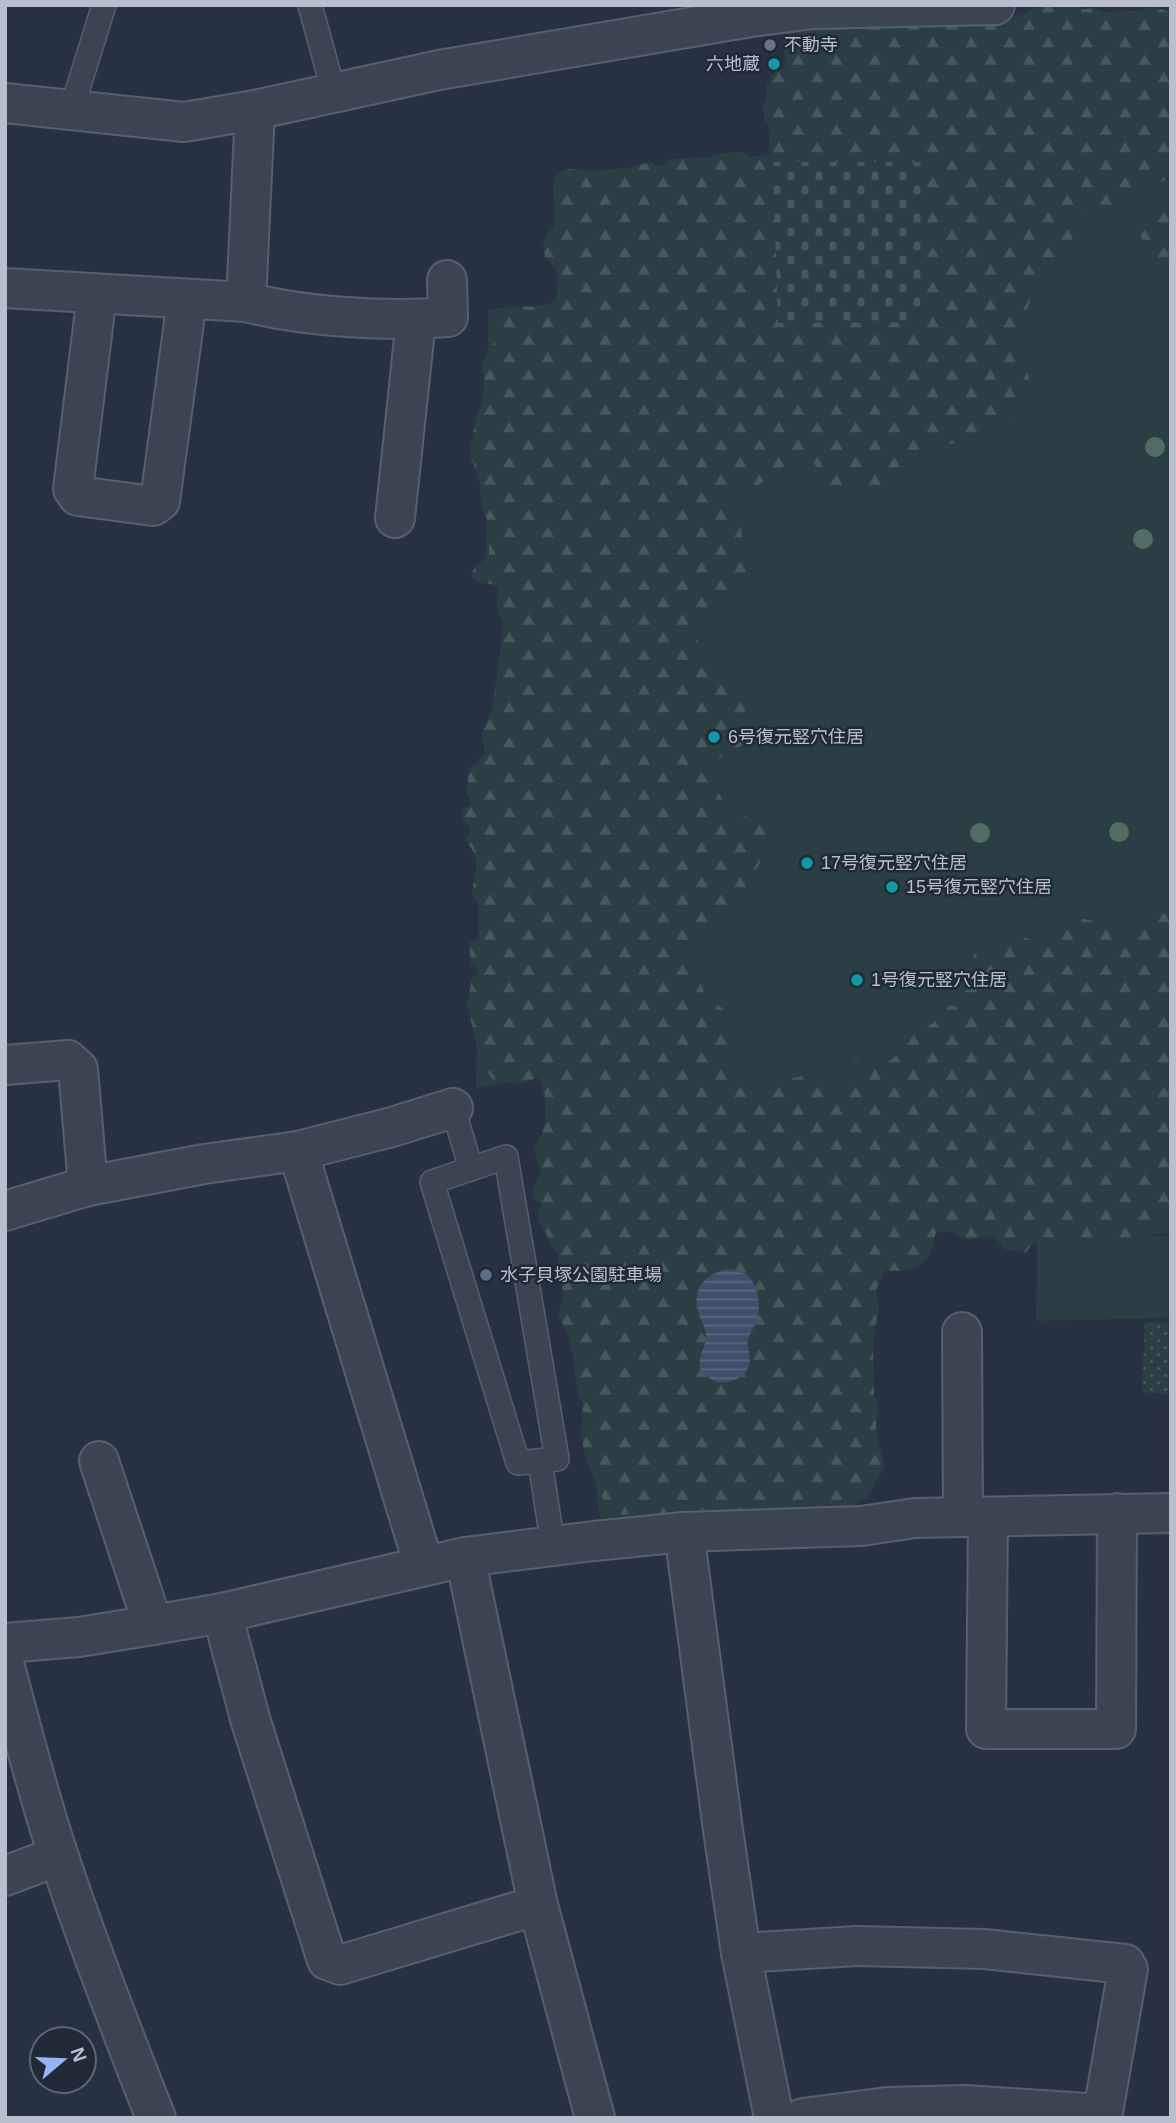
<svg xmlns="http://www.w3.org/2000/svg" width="1176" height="2123" font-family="Arial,'Noto Sans JP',sans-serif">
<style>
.green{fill:#2a3e43}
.forest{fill:url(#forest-firs)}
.cemetery{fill:url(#cemetery-stones)}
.garden{fill:url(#garden-dots)}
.water{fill:url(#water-rules)}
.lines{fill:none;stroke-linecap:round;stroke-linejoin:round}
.service-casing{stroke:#575f6c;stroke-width:26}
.minor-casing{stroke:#575f6c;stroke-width:42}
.service{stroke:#3c4452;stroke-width:23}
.minor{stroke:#3c4452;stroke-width:38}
.tree{fill:#506c63}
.worship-dot{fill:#6b7280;stroke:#212937;stroke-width:2.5}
.culture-dot{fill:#0f9aa8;stroke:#212937;stroke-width:2.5}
.service-dot{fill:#5c6f8a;stroke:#212937;stroke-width:2.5}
.labels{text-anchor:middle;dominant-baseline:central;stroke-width:5;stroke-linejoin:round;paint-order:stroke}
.poi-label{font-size:18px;fill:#b9bfcc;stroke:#212937;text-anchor:start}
</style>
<defs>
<pattern id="forest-firs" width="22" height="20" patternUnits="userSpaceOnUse" patternTransform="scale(1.75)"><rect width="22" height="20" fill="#2a3e43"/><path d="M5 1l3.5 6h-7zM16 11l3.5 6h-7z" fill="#47585d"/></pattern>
<pattern id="cemetery-stones" width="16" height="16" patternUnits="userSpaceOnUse" patternTransform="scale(1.75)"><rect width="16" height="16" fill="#2a3e43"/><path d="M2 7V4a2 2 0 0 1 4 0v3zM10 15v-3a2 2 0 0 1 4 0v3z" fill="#47585d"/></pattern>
<pattern id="garden-dots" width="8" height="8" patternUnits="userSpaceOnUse" patternTransform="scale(1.75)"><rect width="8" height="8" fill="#2a3e43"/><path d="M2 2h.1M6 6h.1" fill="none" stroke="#47585d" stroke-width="1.8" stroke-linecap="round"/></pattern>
<pattern id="water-rules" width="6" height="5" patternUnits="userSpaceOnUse" patternTransform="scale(1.75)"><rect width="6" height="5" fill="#3f4e6a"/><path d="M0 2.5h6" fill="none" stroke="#59667e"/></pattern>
</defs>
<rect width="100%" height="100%" fill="#283142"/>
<!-- green -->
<polygon class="green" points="1171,9 1171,1234 1106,1234 1171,1236 1171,1318 1036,1321 1037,1233 870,1231 868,1499 600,1518 541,1075 476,1089 479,834 510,592 486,583 488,309 558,304 555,174 770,155 766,85 786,79 782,26"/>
<!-- forest -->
<g class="forest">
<path d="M1037,5h40l6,4 11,-1 20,7 41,-8 16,6v165l-17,7 -15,1c-18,25 -37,32 -68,24l2,41 -35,28 -11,31 -6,37 11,43 -12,23 -27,26 -43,5h-20l-4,17 -46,33 -50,-8 -24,-34 -23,15 -24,18 -22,1 -3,16 7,25 5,44 -17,26 -34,24v14l22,42 30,17 -6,52 -26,15 -1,24 20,35 32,-11 10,19 -32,68 -32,39 -32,17 15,12 9,29 25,21 4,55 21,16 8,14 24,-19 20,-5 20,21 8,-5 21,-30 24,7 16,-11 17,-21 21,-13 14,-18 16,2 -2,-29 17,-31 43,-11 32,13 6,-16 24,-14 23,4 18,9 22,-5 21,-16h4v289l-7,12v15l-22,14 -19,-3 -12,9c-6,-3 -14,-8 -20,-9 -6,0 -12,2 -17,2 -23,0 -33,-12 -48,13l-22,-4c-15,-24 -21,-5 -41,-11 -7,-2 -12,-10 -20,-12l-8,9c-1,29 -23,39 -49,35l-10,20 3,19 -6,29 1,57 5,16c-8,20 2,36 6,56l-11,17 -3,10 -21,14 -21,-3 -23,6 -16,-3 -23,2 -9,3 -13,-3 -35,8 -12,-12 -22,2 -8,8 -15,1 -10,-5 -23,3 -13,-1 -6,-21 -15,-33 -5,-26 2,-29 -6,-14 -3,-28 -6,-29 -10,-19 6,-19 -6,-24v-18c-8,-8 -8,-11 -12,-21 -7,-14 -12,-11 -4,-29l-10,-6 1,-9 8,-16c-3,-8 -8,-20 -5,-29 1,-3 4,-6 6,-10 5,-19 7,-39 -4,-56l-20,6 -26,-5 -12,-19 -13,-56 5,-26 8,-6 -9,-8 -2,-21 10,-7c0,-16 6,-28 -7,-40 0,-13 8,-30 2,-43 -3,-8 -7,-7 -8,-16l5,-5 -2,-6 -7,-7 1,-9 8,-7 -4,-9 2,-26 16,-14 -3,-21 10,-24 12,-86c-9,-13 -9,-22 -5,-38l-23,-3 -5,-6 3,-8 15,-13v-30l-8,-21 -1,-21 -9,-26v-13l6,-30 5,-11 2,-17 -2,-23 12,-21 -4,-17c17,-20 18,-20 43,-18 7,1 16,-4 22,-6l4,-24 -4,-10 -10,-9 -2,-13 2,-8 10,-12 -2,-40 6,-13c20,-8 25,0 44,1 17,0 33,-8 49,-11l7,6 12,-9 37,-2 16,-4 18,-1 16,9 16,-10 -2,-9 1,-12 -9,-11 -1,-15 8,-10 -2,-15 8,-9 11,-4 4,-7v-7l-6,-12 -1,-18 232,-4z"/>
<path d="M1171,210v63c-25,-4 -28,-23 -31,-44l9,-14 18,-3z"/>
</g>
<!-- cemetery -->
<polygon class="cemetery" points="773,162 922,162 920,322 778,323"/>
<!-- garden -->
<polygon class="garden" points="1145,1322 1171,1322 1171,1395 1142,1392"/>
<!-- water -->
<path class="water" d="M728,1269c7,1 15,2 20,7 12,11 13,33 8,47 -2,5 -6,10 -8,15 -2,9 4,18 1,27 -4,14 -24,22 -37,15 -4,-3 -8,-7 -12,-11 -2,-16 6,-21 6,-33 0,-8 -5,-14 -7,-22 -8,-25 5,-40 29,-45z"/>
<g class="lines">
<!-- service casing -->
<g class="service-casing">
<g id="service">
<polyline points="310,5 334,93"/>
<polyline points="71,111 104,5"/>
<polyline points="453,1108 471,1169"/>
<polygon points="506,1157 557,1459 518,1463 432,1182"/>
<polyline points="540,1461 553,1546"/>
</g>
</g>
<!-- minor casing -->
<g class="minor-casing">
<g id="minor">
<polyline points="5,103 184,122 255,110 439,70 751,17 813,9 995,5"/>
<polyline points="5,288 246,302 255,110"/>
<polyline points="97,294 73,489 78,496 153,506 160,501 187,300"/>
<path d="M246,302c59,15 141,20 202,15l-1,-37"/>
<polyline points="395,518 416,320"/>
<polyline points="5,1065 68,1060 78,1069 88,1186"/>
<polyline points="298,1151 424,1566"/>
<polyline points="5,1211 88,1186 204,1164 298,1151 392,1127 453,1108"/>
<polyline points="962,1332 963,1517"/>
<polyline points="99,1461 153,1625"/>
<polyline points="988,1517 986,1729 1116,1729 1117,1513"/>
<polyline points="684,1532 723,1830 741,1953 774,2118"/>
<polyline points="465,1557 538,1905 595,2118"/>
<polyline points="222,1613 251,1722 327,1960 340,1965 538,1905"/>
<polyline points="5,1643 79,1637 153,1625 222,1613 465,1557 594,1541 684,1532 861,1526 915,1518 1171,1513"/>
<path d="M5,1667c17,63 33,128 54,190 29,88 63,175 97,261"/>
<polyline points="5,1876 58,1856"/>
<polyline points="741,1953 857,1946 985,1949 1125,1964 1128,1969 1102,2118"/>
<polyline points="803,2118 887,2107 965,2105 1102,2114"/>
</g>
</g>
<!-- service -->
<use href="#service" class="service"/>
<!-- minor -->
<use href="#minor" class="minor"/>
</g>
<!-- trees -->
<g class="tree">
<circle cx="1155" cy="447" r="10"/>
<circle cx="1143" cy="539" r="10"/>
<circle cx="1119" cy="832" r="10"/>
<circle cx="980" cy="833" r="10"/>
</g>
<!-- markers -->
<circle class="worship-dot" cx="770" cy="45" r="7"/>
<g class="culture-dot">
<circle cx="774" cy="64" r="7"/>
<circle cx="714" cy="737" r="7"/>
<circle cx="807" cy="863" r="7"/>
<circle cx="892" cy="887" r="7"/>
<circle cx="857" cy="980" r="7"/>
</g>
<circle class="service-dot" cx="486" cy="1275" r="7"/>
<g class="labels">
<!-- poi labels -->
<g class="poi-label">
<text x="784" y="45">不動寺</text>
<text x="760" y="64" text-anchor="end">六地蔵</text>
<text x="728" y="737">6号復元竪穴住居</text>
<text x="821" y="863">17号復元竪穴住居</text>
<text x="906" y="887">15号復元竪穴住居</text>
<text x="871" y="980">1号復元竪穴住居</text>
<text x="500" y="1275">水子貝塚公園駐車場</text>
</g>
</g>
<!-- border -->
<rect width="1176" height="2123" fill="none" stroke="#b9bfcc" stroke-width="14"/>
<!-- north arrow -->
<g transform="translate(63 2060) rotate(71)"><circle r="33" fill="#212937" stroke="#5e6573" stroke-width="2"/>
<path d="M0-5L12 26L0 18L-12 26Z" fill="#95b4f5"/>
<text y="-10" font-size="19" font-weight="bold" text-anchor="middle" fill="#b9bfcc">N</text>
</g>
</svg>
